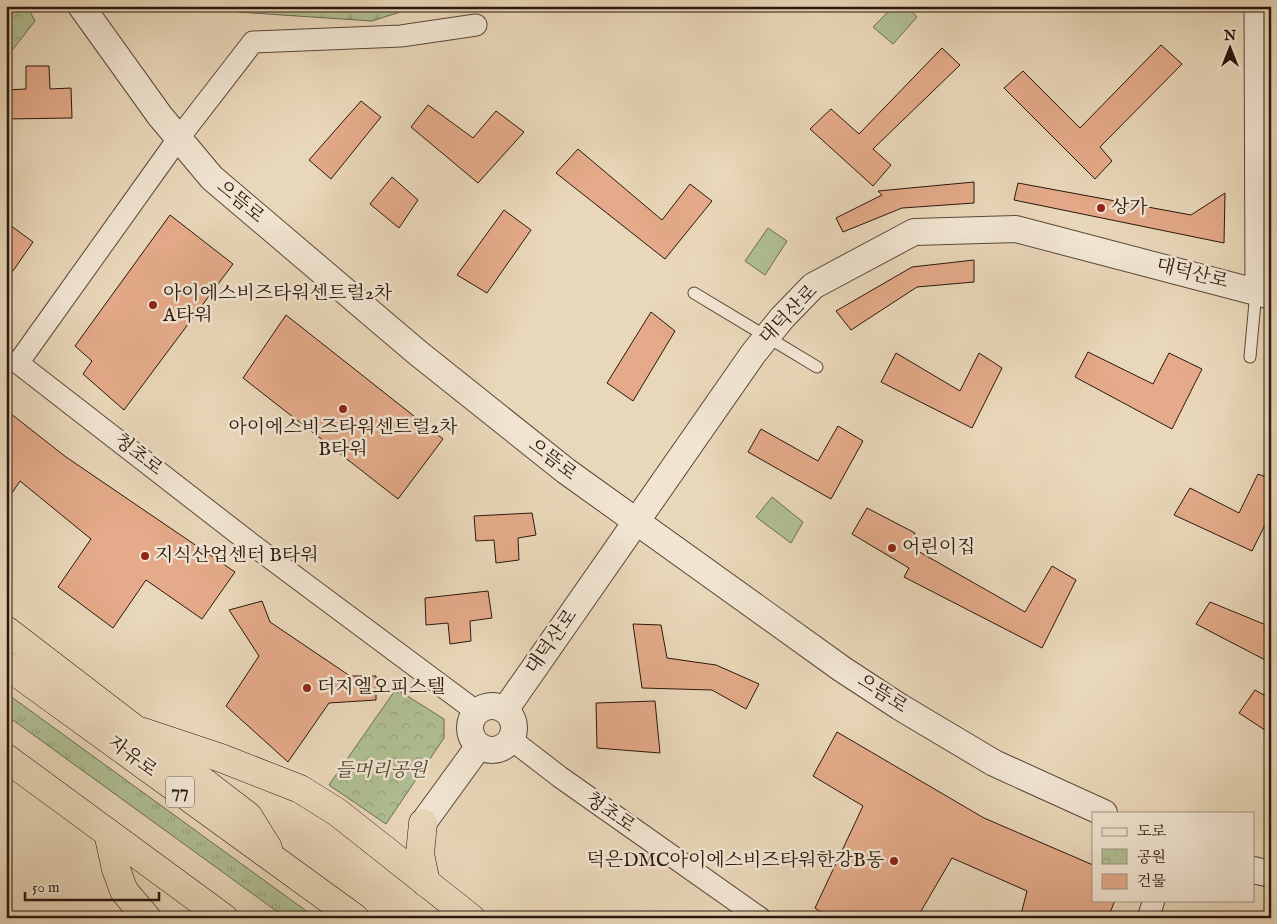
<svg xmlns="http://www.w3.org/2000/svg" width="1277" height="924" font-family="'IM FELL English','Noto Serif KR',serif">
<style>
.grass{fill:url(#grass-tufts);stroke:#6d6b50}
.forest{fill:url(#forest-firs);stroke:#6d6b50}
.park{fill:url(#park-crowns);stroke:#6d6b50}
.pitch{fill:#b0bf94;stroke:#6d6b50}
.building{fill:#e4aa89;stroke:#2a170d}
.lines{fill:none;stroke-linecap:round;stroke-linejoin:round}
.service-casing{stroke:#5a4738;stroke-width:13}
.minor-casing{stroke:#5a4738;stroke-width:23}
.tertiary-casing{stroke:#5a4738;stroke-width:28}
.trunk-casing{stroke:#2a170d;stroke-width:29}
.service{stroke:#f1e5d2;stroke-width:11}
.minor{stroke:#f1e5d2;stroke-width:21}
.tertiary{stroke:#f1e5d2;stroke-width:26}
.trunk{stroke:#e9d7b9;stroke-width:28}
.poi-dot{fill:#8f2418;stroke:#f1e5d2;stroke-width:2}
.labels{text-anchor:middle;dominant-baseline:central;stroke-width:5;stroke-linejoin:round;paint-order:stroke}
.shield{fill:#f1e5d2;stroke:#665548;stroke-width:1}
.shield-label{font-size:18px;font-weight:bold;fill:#2a170d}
.street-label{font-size:19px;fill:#2a170d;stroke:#f1e5d2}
.poi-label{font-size:19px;fill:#2a170d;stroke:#f1e5d2;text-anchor:start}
.park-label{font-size:19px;font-style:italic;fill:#524936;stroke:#f1e5d2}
</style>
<defs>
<pattern id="grass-tufts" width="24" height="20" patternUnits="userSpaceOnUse" patternTransform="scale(1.25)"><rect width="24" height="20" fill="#b0bf94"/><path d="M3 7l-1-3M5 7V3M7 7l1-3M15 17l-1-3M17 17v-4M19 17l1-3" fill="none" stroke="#98a37e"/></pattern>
<pattern id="forest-firs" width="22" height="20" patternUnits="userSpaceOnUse" patternTransform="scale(1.25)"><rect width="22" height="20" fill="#b0bf94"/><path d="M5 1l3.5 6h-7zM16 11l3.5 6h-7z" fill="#98a37e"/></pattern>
<pattern id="park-crowns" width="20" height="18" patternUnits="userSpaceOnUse" patternTransform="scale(1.25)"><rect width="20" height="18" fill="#b0bf94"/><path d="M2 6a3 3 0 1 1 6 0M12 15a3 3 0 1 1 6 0" fill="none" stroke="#98a37e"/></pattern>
</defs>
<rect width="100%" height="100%" fill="#e9d7b9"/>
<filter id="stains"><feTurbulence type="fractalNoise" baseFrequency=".004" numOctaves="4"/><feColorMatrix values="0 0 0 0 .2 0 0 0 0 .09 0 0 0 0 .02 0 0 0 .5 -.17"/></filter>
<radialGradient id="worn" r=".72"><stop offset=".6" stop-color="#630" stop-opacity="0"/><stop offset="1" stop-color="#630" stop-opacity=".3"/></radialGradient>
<!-- grass -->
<polygon class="grass" points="6,693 316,918 286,918 6,715"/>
<!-- forest -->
<polygon class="forest" points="228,6 419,6 372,21 237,12"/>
<!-- park -->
<g class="park">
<polygon points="6,6 27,6 35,21 6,58"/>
<polygon points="396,689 444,719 444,738 386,824 329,785"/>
</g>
<!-- pitch -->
<g class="pitch">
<polygon points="894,6 907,6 917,17 893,44 873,27"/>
<polygon points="768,228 787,241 765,275 745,261"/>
<polygon points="772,497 803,522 791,543 756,517"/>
</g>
<!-- building -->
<g class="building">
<polygon points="1161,45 1182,64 1100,147 1112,161 1095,179 1004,88 1023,71 1080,128"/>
<polygon points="942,48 960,65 873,149 891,165 873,186 810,129 831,109 859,134"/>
<polygon points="26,66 49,66 50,89 71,88 72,118 6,119 6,90 26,89"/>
<polygon points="361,101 381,117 331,179 309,160"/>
<polygon points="428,105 473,138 496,111 524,132 478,183 411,127"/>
<polygon points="578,149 662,220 690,184 712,201 665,259 556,173"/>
<polygon points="392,177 418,200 399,228 370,204"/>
<polygon points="974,182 974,203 902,208 843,232 836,218 882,195 878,191"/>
<polygon points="1018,183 1191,215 1225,193 1224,243 1014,200"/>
<polygon points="504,210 531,230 487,293 457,275"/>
<polygon points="170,215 233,264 124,410 83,374 92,361 75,346"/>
<polygon points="6,222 33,242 6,281"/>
<polygon points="974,260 974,282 917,287 851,330 836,311 912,267"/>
<polygon points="651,312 675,331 633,401 607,383"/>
<polygon points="286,315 443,439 398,499 243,378"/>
<polygon points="1088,352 1153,384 1169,353 1202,369 1172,429 1075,377"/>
<polygon points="896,353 960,391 979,353 1002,368 972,428 881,382"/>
<polygon points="6,410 66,457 235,572 202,619 146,580 113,628 58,587 91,539 20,481 6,502"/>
<polygon points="838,426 863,441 831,499 748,452 761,429 818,461"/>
<polygon points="1258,474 1271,479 1271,513 1252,551 1174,515 1190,488 1239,513"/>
<polygon points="867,508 915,533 909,546 1025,612 1052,566 1076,580 1042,648 904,577 909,568 852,534"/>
<polygon points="532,513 536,535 518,538 519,560 496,563 494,540 476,541 474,516"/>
<polygon points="488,591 492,618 470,621 471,641 450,644 448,623 426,625 425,598"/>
<polygon points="262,601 270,622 350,676 376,676 376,700 329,703 288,762 226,706 259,656 229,610"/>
<polygon points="1210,602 1271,627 1271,663 1196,624"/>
<polygon points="633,624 661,625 667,658 716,665 759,684 746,709 712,690 642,688"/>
<polygon points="1255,690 1271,699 1271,734 1239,713"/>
<polygon points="655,701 660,753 597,748 596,703"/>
<polygon points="837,732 984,818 1093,865 1093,900 1115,900 1108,918 1020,918 1027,891 952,858 917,918 830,918 815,908 863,806 813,776"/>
</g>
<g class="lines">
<!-- service casing -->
<g class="service-casing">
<g id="service">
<polyline points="694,293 817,367"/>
<polyline points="1250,357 1256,291"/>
</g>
</g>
<!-- minor casing -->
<g class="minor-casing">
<g id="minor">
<polyline points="1255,6 1256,291"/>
<polyline points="476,25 401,36 253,42 178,139 18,363 250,543 477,712"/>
<polyline points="512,740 560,777 760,918"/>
<polyline points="1148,918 1154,900"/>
</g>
</g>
<!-- tertiary casing -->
<g class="tertiary-casing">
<g id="tertiary">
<polyline points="81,6 160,116 212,178 418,353 566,471 842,669 900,707 994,763 1104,813"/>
<circle cx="492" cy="728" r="22"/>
<polyline points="505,710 753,354 782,318 813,286 914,232 1016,229 1271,296"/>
<polyline points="423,823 479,746"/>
<polyline points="1253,870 1271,874"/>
</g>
</g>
<!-- trunk casing -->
<g class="trunk-casing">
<g id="trunk">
<polyline points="6,630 248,816 268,848"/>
<polyline points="6,665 355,918"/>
<polyline points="140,731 221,758 300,789 337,812 471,918"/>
<polyline points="6,758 224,918"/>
<polyline points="423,823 420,854 426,883"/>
<polyline points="108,833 116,869 124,891 147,918"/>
</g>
</g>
<!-- service -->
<use href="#service" class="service"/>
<!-- minor -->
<use href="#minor" class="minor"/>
<!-- tertiary -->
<use href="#tertiary" class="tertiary"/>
<!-- trunk -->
<use href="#trunk" class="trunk"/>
</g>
<!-- markers -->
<g class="poi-dot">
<circle cx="1101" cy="208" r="5"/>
<circle cx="153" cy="305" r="5"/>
<circle cx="343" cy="409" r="5"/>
<circle cx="892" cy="548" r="5"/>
<circle cx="145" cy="556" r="5"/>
<circle cx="307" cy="688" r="5"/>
<circle cx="894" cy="861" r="5"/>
</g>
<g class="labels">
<!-- shield labels -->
<rect class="shield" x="166" y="776.5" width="28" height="31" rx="4"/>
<g class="shield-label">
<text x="180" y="792">77</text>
</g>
<!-- street labels -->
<g class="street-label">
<text transform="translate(240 202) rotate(40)">으뜸로</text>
<text transform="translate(1192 274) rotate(14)">대덕산로</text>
<text transform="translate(789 315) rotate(-46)">대덕산로</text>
<text transform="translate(138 455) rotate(38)">청초로</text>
<text transform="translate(552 460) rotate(38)">으뜸로</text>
<text transform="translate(552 642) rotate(-55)">대덕산로</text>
<text transform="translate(882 694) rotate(33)">으뜸로</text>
<text transform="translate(132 757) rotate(36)">자유로</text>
<text transform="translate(610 813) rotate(35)">청초로</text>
</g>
<!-- poi labels -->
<g class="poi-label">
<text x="1111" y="208">상가</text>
<text x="163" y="294">아이에스비즈타워센트럴2차<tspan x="163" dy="22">A타워</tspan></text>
<text x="343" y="428" text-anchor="middle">아이에스비즈타워센트럴2차<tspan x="343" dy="22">B타워</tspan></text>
<text x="902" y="548">어린이집</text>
<text x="155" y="556">지식산업센터 B타워</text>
<text x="317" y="688">더지엘오피스텔</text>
<text x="884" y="861" text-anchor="end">덕은DMC아이에스비즈타워한강B동</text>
</g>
<!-- park labels -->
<g class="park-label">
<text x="381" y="771">들머리공원</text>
</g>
</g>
<!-- margin -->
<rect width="1277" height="924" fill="none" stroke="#e9d7b9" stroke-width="25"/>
<rect x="8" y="8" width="1262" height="909" fill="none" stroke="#2a170d" stroke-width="2.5"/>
<rect x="12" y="12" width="1252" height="899" fill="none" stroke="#2a170d"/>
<!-- legend -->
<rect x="1092" y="812" width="162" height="90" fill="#f1e5d2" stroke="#a19383"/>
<rect x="1102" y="828" width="25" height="8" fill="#f1e5d2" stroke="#a19383"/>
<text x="1137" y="836" font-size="15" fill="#2a170d">도로</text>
<rect x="1102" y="849" width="25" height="15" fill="url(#park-crowns)" stroke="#a19383"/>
<text x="1137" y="862" font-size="15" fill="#2a170d">공원</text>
<rect x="1102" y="874" width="25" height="15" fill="#e4aa89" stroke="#a19383"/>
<text x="1137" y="886" font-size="15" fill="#2a170d">건물</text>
<!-- north arrow -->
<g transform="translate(1230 48)" stroke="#f1e5d2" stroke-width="4" paint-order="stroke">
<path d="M0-4L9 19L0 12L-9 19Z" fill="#2a170d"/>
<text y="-8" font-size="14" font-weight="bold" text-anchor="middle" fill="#2a170d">N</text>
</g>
<!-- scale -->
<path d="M25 892v8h134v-8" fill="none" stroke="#2a170d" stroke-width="2.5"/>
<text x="32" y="892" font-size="15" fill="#2a170d" stroke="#f1e5d2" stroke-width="4" paint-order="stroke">50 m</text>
<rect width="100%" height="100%" filter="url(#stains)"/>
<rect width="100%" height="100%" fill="url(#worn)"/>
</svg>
